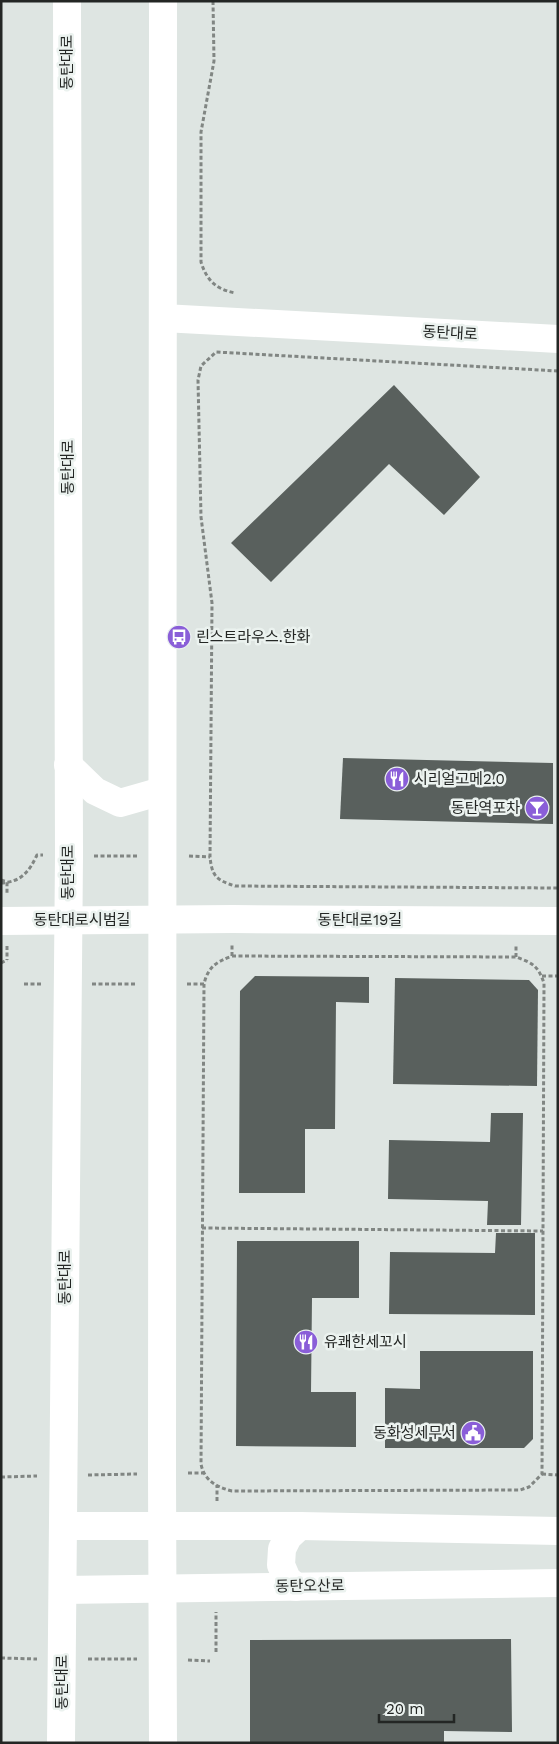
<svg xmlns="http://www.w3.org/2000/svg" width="559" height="1744" font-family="'Work Sans','Noto Sans KR',sans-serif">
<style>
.building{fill:#59605d}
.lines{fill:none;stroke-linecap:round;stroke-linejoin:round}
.path{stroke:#818683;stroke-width:3;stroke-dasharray:4 2.5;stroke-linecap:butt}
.minor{stroke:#fff;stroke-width:28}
.major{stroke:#fff;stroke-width:28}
.labels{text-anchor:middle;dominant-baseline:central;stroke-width:5;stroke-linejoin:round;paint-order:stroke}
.street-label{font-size:15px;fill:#232624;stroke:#ebf2ef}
.poi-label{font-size:15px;fill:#232624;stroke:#ebf2ef;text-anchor:start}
</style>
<rect width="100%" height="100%" fill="#dee5e2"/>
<!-- building -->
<g class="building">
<polygon points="394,385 480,477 444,515 389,464 271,582 231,543"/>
<polygon points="343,758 553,763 553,824 340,819"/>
<polygon points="255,976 369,977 369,1003 336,1002 335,1129 305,1129 305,1193 239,1193 240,991"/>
<polygon points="395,978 529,980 538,990 537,1086 393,1084"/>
<polygon points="491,1113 523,1113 521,1225 487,1225 488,1201 388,1199 389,1140 490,1142"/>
<polygon points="496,1233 535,1233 535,1315 389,1314 390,1252 495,1253"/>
<polygon points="237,1241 359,1241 359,1298 312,1298 311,1392 356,1392 356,1447 236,1446"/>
<polygon points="420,1351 533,1351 533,1439 524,1448 385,1448 385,1388 420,1389"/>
<polygon points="511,1639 512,1732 444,1731 444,1743 250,1743 250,1640"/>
</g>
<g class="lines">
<!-- path -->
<g class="path">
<path d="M213,1l1,60 -13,71v130c6,19 15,27 34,31"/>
<path d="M558,371l-342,-19 -15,14 -3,14 3,137 11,86 -2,254c2,19 6,23 25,29l323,2"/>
<polyline points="94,856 138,856"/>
<polyline points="189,856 210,857"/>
<polyline points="1,880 7,882 7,895"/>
<path d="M1,883c20,-1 28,-11 36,-28h6"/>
<polyline points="7,946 7,960"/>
<path d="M232,956l284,1c17,6 22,9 28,26l-2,491 -13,13 -9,3 -288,1c-16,-4 -28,-11 -31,-27l3,-480c4,-17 12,-22 28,-28z"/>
<polyline points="232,956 232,944"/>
<polyline points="516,957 516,946"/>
<polyline points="1,963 7,960"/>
<polyline points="542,976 558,976"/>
<polyline points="24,984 41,984"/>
<polyline points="92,984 136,984"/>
<polyline points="187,984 204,984"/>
<polyline points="202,1228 543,1231"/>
<polyline points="188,1473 203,1473"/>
<polyline points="542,1474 558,1475"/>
<polyline points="88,1475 137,1474"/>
<polyline points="1,1477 37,1476"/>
<polyline points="217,1501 217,1485"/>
<polyline points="216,1652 216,1612"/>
<polyline points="1,1658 37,1659"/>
<polyline points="88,1659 137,1659"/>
<polyline points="188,1660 210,1661"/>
</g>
<!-- minor -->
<g class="minor">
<polyline points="163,318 558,339"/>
<polyline points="1,921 233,919 558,921"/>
<polyline points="63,1526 300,1526 558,1531"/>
<polyline points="296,1587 287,1579 281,1565 282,1549 288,1537 300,1526"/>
<polyline points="63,1590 558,1583"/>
</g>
<!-- major -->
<g class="major">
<polyline points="68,765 95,791 120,803 162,791"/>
<polyline points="61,1743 69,856 67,1"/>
<polyline points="163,1743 162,1473 163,1"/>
</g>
</g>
<!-- icons -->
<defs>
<g id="bus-disc" transform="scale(1.25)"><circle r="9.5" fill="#8a5ed8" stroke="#ebf2ef"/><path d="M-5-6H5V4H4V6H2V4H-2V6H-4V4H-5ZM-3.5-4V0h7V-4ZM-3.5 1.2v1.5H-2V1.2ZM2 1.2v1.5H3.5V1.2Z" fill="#fff"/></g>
<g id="restaurant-disc" transform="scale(1.25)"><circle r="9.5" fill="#8a5ed8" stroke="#ebf2ef"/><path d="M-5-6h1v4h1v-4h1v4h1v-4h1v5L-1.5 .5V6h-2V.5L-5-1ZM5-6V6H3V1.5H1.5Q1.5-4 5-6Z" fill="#fff"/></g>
<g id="bar-disc" transform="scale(1.25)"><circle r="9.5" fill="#8a5ed8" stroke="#ebf2ef"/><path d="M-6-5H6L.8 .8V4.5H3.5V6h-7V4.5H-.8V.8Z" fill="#fff"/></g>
<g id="civic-disc" transform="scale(1.25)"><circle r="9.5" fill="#8a5ed8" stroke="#ebf2ef"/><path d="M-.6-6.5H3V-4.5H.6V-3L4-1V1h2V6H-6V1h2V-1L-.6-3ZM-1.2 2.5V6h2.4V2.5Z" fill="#fff"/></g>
</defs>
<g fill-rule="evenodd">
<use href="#bus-disc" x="179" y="637"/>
<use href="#restaurant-disc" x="397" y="779"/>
<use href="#bar-disc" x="537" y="808"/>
<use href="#restaurant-disc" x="306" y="1342"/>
<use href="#civic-disc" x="473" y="1433"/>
</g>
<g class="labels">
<!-- street labels -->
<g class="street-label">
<text transform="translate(67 62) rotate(-90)">동탄대로</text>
<text transform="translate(450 333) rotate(3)">동탄대로</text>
<text transform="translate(68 467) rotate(-90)">동탄대로</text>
<text transform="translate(68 872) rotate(-90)">동탄대로</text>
<text x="82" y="920">동탄대로시범길</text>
<text x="360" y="920">동탄대로19길</text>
<text transform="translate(65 1277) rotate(-90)">동탄대로</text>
<text transform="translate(310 1586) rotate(-1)">동탄오산로</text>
<text transform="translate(62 1682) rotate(-90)">동탄대로</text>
</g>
<!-- poi labels -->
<g class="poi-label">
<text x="196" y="637">린스트라우스.한화</text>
<text x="414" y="779">시리얼고메2.0</text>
<text x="520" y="808" text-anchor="end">동탄역포차</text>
<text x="324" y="1342">유쾌한세꼬시</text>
<text x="456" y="1433" text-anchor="end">동화성세무서</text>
</g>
</g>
<!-- border -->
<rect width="559" height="1744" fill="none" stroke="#232624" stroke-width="5"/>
<!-- scale -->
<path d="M379 1714v8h75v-8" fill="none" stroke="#232624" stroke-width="2.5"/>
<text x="386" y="1714" font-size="15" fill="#232624" stroke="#ebf2ef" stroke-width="4" paint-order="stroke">20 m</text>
</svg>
